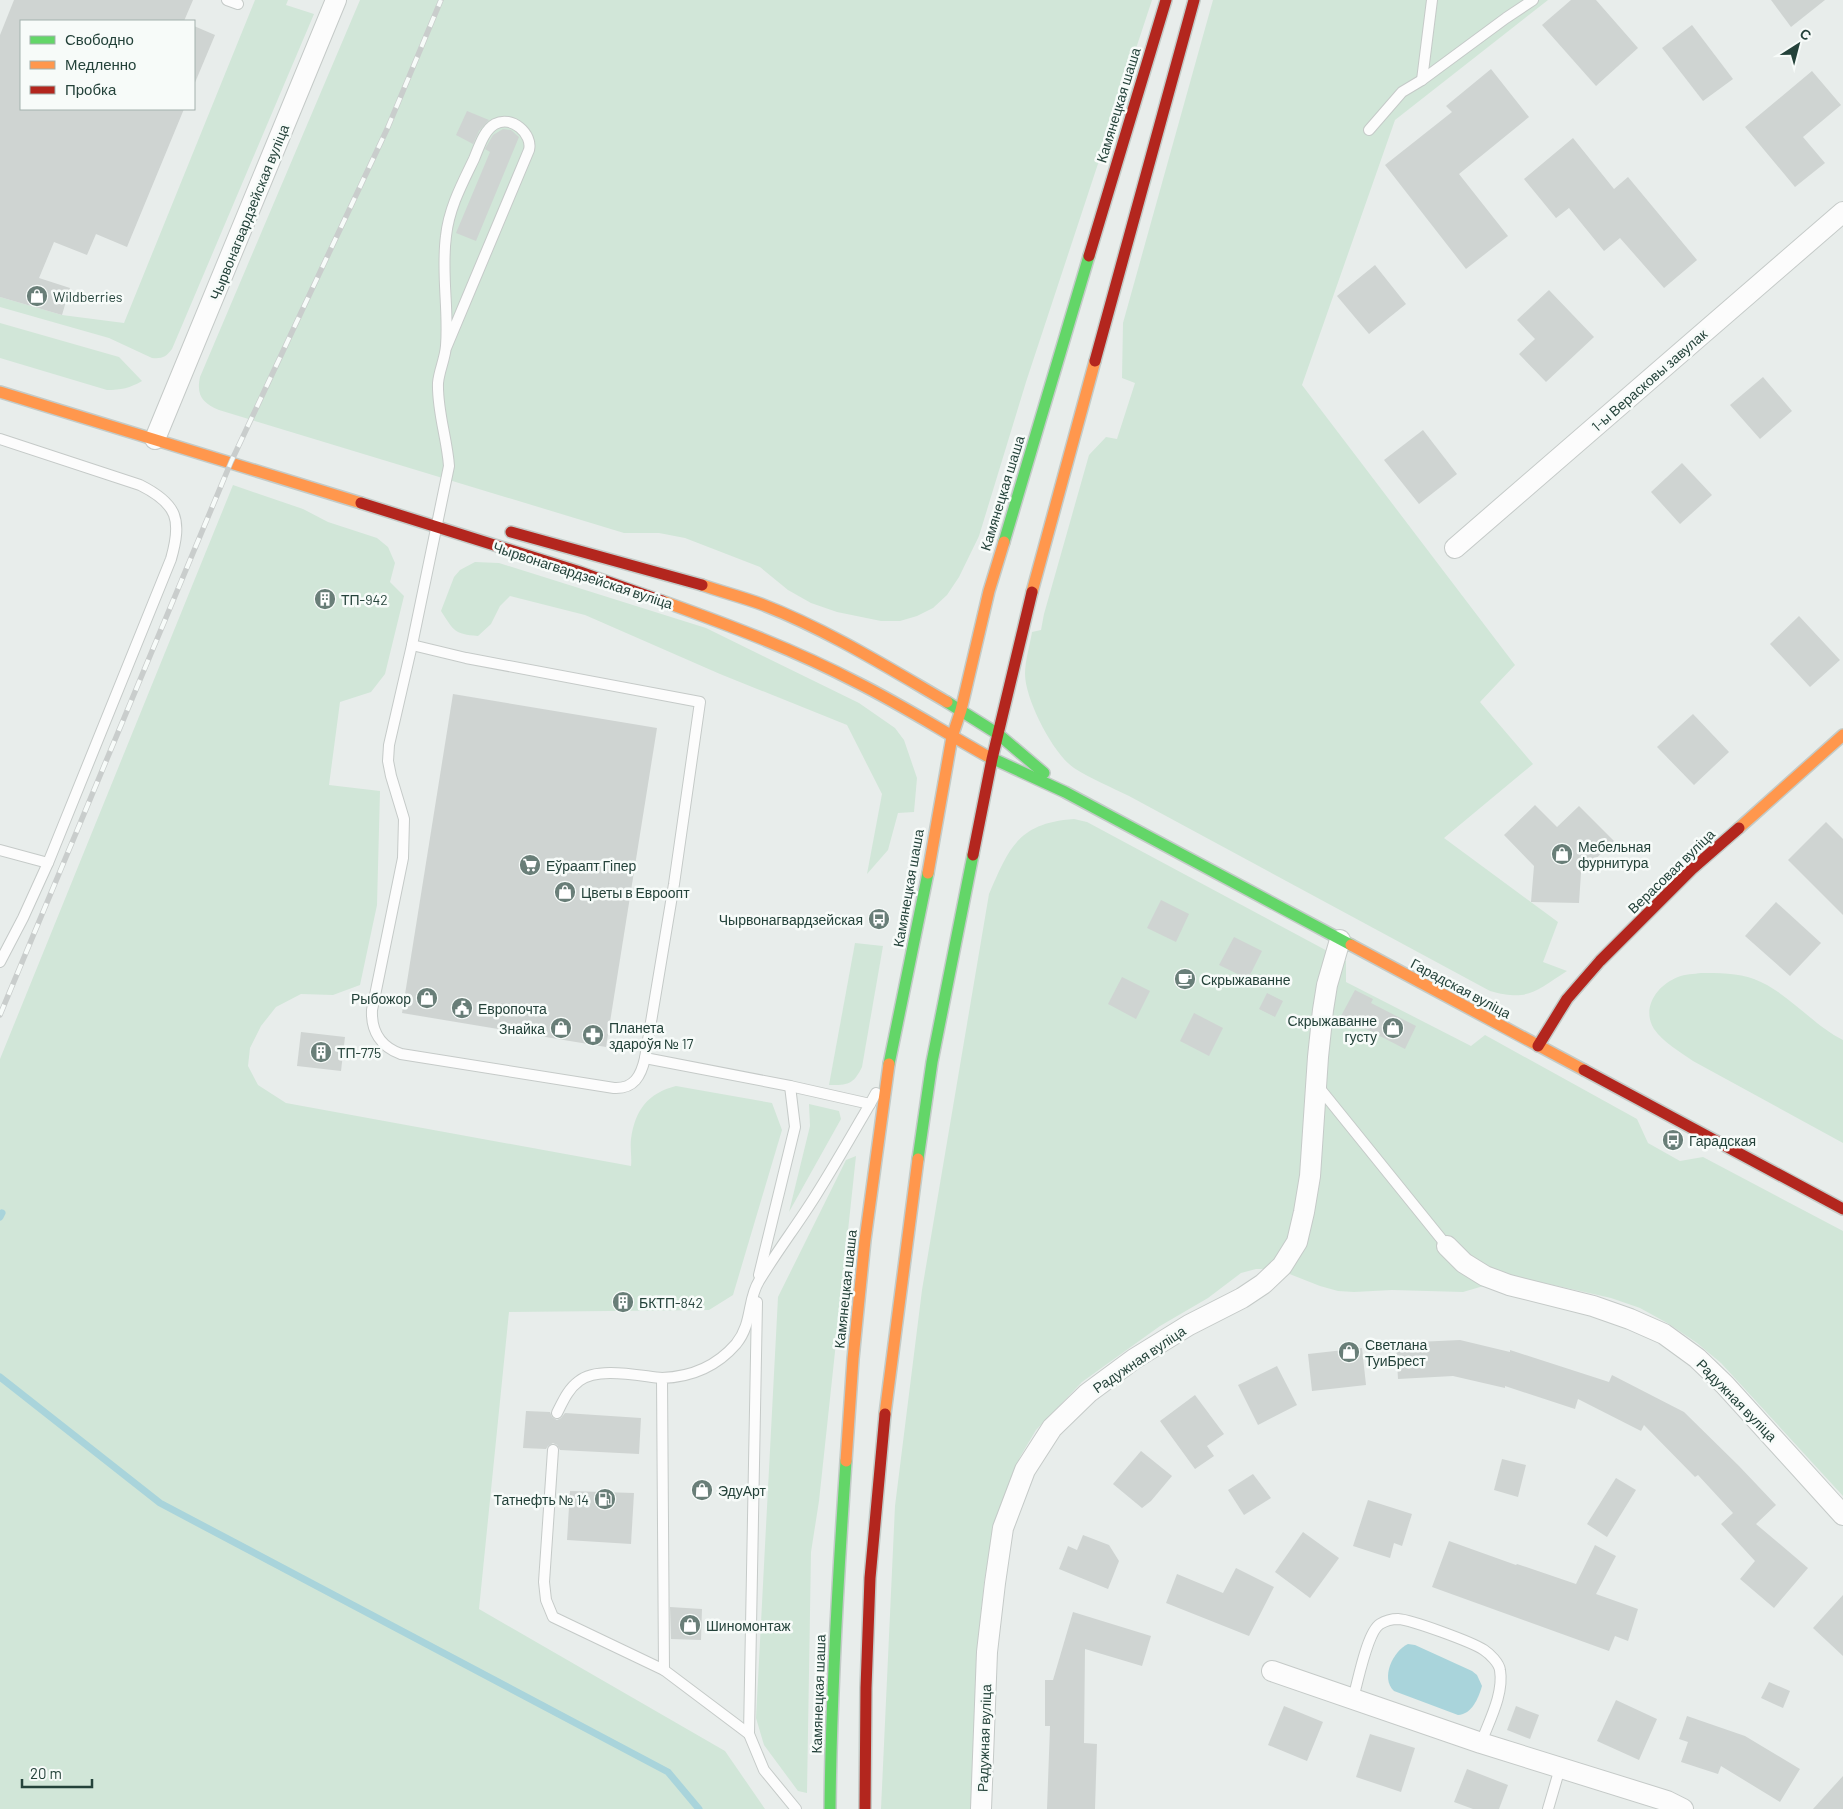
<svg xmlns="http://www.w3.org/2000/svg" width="1843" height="1809" font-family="Barlow,sans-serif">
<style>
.green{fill:#d1e6d8}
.water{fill:#a9d4db}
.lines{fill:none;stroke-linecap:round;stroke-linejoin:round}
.stream{stroke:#a9d4db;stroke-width:7}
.building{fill:#cfd4d2}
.lane-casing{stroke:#c5cac8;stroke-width:12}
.street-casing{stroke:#c5cac8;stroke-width:22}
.fast-casing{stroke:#c3cbc8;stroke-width:14}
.slow-casing{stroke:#c3cbc8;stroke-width:14}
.jam-casing{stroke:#c3cbc8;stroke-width:14}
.lane{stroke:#fcfcfc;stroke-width:10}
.street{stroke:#fcfcfc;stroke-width:20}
.fast{stroke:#63d668;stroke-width:11}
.slow{stroke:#ff974d;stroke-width:11}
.jam{stroke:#b3261e;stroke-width:11}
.rail-casing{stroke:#c9cdcc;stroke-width:5.5}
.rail{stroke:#f7fbf9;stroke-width:4;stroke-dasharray:11;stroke-linecap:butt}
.labels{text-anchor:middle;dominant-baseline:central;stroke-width:5;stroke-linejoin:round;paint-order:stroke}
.street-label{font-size:14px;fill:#24423a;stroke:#f7fbf9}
.poi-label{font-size:14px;fill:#24423a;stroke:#f7fbf9;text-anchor:start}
</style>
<rect width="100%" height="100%" fill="#e8edeb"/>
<!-- green -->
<g class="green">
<path d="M255,0h33l-2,5 28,9 -142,335c-6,8 -10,10 -20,9l-43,-20 -109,-31v-10l62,18 62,8z"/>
<path d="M360,0h792l-126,382 -47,154 -20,41 -12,18 -14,13 -16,8 -17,5h-19l-44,-9 -26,-9 -23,-13 -28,-23 -75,-29 -26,-5h-35l-405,-123c-16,-7 -23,-14 -19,-33z"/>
<path d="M1213,0h335l-153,120 -93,265 213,280 -35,37 53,62 -89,74 114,84 -15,40 24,9c-32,20 -38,31 -77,20l-361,-195c-18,-9 -38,-17 -55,-28 -21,-14 -49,-69 -49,-94 0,-14 5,-29 7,-42l9,-2 3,-16 45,-159 17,-18 11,2 18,-56 -13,-5 1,-55z"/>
<path d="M0,323l119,34 23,24c-12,7 -21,9 -35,9l-107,-32z"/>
<path d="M233,485l70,24 25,13 49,16 11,9 7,16 -5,19 14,14 -19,78 -14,18 -31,10 -11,83 51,6 -3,114 -17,80 -27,10 -32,-1 -25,13 -15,19 -11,22 -2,18 10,19 28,18 345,63c1,-8 -1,-18 0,-27 4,-29 17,-46 45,-53l96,17 10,27 -49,165 -24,15 -200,2 -30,297 246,142 40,58h-765v-750z"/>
<path d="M475,562l24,1 207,65 153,75 36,25 9,12 13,38 -3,34 -16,1 -10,37 -21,24 15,-80 -35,-69 -127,-51 -135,-59 -75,-19 -10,10 -9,18 -13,12c-24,-2 -24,-5 -37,-25l13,-34 6,-7z"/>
<path d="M1074,819l13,3 259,139v21l125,64 14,-11 152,84 11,24 32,18 23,-4 140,74v265l-122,-133 -24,-20 -28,-19 -29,-16 -29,-10 -71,-16 -17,-1 -36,4 -24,7 -71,-2 -38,2 -16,-1 -18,-5 -33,-13 -16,-4h-15l-15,4 -33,25 -48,28 -78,56 -46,48 -16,27 -23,58 -7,31 -6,37 -5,50 1,152 -2,24h-97l14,-303 27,-216 67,-396c20,-46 29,-71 85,-75z"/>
<path d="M855,943l28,3 -21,121c-9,18 -14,18 -33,18z"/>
<path d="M1701,973c17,0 37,0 53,6 34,13 57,45 89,61v103l-150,-82c-13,-9 -30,-19 -39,-32 -13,-21 3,-44 24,-52 7,-3 16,-3 23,-4z"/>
<polygon points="809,1104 839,1111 841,1119 789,1212 810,1126"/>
<polygon points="856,1156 819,1501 811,1552 807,1793 798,1791 764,1745 756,1718 778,1297 846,1160"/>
</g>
<!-- water -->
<path class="water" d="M1408,1644l7,1 57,26 5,4 5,11c-4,13 -10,28 -24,29l-64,-24c-14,-13 -1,-40 14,-47z"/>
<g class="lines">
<!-- stream -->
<g class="stream">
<polyline points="0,1217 2,1213"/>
<polyline points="0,1377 160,1503 668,1772 699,1809"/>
</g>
</g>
<!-- building -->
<g class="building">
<polygon points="14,0 193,0 184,21 21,21 21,109 184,109 127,247 96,234 87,255 54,242 39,278 70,288 62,315 0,297 0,35"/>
<polygon points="1571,0 1596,0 1638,48 1596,86 1542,25"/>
<polygon points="1771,0 1825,0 1791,27"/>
<polygon points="1692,25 1733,79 1703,101 1662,48"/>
<polygon points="194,26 215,35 194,85"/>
<polygon points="1491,69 1529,117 1459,174 1508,236 1466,269 1385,165 1452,112 1446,106"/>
<polygon points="1812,71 1841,105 1803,137 1825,163 1795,187 1745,127"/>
<polygon points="467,111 489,120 479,131 473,144 456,135"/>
<polygon points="503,129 511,130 519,137 476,241 456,233 490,152 485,149 486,147 493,135"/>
<polygon points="1573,138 1614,189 1628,177 1697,260 1664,288 1620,238 1604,251 1569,208 1556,218 1524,179"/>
<polygon points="1375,265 1406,304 1369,334 1337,296"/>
<polygon points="1549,290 1594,337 1546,382 1519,354 1535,339 1517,320"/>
<polygon points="1763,377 1792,411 1760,439 1730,405"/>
<polygon points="1423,430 1457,474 1419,504 1384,460"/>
<polygon points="1682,463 1712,495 1680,524 1651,492"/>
<polygon points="1799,616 1840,660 1810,687 1770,644"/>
<polygon points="453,694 657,728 606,1047 402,1013"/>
<polygon points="1693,714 1729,752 1694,785 1657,747"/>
<polygon points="1535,805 1557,827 1579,806 1614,841 1581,873 1579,903 1531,902 1534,866 1504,835"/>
<polygon points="1826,822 1843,839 1843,915 1788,860"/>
<polygon points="1161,900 1189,914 1176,942 1147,928"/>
<polygon points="1776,902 1821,943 1790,976 1745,936"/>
<polygon points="1234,937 1262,951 1248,979 1219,965"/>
<polygon points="1122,977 1150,991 1136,1019 1108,1004"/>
<polygon points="1355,990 1373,999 1371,1003 1416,1026 1405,1049 1341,1016"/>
<polygon points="1267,993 1283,1001 1275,1017 1259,1009"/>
<polygon points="1194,1013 1223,1028 1209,1056 1180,1041"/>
<polygon points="301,1032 345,1037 341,1071 297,1066"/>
<polygon points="1460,1340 1510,1352 1510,1350 1609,1382 1612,1375 1684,1412 1739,1466 1776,1505 1756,1524 1808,1568 1774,1608 1740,1579 1755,1561 1721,1524 1733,1513 1698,1475 1695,1477 1644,1425 1641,1431 1578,1399 1575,1409 1505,1386 1505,1388 1453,1376 1398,1379 1396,1343"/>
<polygon points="1362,1348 1366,1385 1312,1391 1308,1354"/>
<polygon points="1277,1366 1297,1405 1258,1425 1238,1385"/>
<polygon points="1195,1395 1224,1434 1207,1446 1214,1456 1195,1469 1160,1421"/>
<polygon points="526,1411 550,1412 552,1417 557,1420 561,1418 565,1413 641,1418 639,1454 560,1450 557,1445 553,1443 548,1446 546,1449 523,1448"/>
<polygon points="1141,1451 1172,1476 1151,1501 1142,1508 1113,1484"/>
<polygon points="1502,1459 1526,1465 1518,1497 1494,1490"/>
<polygon points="1253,1474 1271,1498 1244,1515 1228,1490"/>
<polygon points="1616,1478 1636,1490 1607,1537 1587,1524"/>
<polygon points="570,1491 634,1493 631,1544 567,1540"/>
<polygon points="1368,1500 1412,1514 1402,1546 1394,1543 1390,1558 1353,1546"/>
<polygon points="1303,1532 1339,1558 1310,1598 1275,1572"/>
<polygon points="1083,1535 1109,1545 1119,1561 1108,1589 1059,1569 1068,1546 1077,1550"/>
<polygon points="1449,1541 1516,1565 1517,1564 1576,1584 1595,1545 1616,1556 1596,1594 1638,1609 1628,1641 1615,1636 1609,1651 1432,1587"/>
<polygon points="1236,1568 1274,1587 1249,1636 1166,1603 1177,1574 1223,1593"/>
<polygon points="1843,1595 1843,1656 1813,1628"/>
<polygon points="670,1607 702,1609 701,1640 671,1639"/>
<polygon points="1073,1612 1151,1636 1142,1666 1085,1649 1084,1743 1097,1744 1095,1809 1047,1809 1050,1726 1045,1726 1045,1680 1053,1680"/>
<polygon points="1769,1682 1790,1691 1783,1708 1761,1698"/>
<polygon points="1616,1700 1657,1719 1639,1760 1597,1741"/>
<polygon points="1284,1706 1323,1722 1307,1761 1268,1745"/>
<polygon points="1516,1706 1539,1715 1530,1739 1507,1730"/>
<polygon points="1687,1716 1745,1736 1800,1769 1780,1802 1721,1766 1718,1774 1681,1762 1688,1742 1679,1739"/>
<polygon points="1370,1734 1415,1748 1401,1792 1356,1777"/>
<polygon points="1467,1769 1508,1785 1499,1809 1473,1809 1454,1802"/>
<polygon points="1843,1776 1843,1809 1813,1809"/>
</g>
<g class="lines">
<!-- lane casing -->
<g class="lane-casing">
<g id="lane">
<polyline points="227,0 238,4"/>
<polyline points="1422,80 1432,0"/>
<polyline points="1369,130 1402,92 1422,80 1506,18 1533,0"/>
<path d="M446,348l83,-198c4,-16 -17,-35 -34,-26 -11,6 -16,23 -21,35 -12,25 -25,49 -28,77 -5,37 3,74 0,110 -1,13 -7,25 -8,37 -1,28 9,55 11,83l-37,179 54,13 234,44 -26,182 -29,174 145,28 80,18 6,-11"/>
<path d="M0,439l140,46c38,19 42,35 31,74l-123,304 -25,55 -23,44"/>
<path d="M412,645l-23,100 -1,16 3,15 13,43 -1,39 -31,152c-1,21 9,37 29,44l213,34c20,1 27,-12 31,-30"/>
<polyline points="0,850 48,863"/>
<polyline points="1317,1085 1447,1246"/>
<polyline points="759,1275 795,1127 790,1086"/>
<polyline points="757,1302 749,1734 764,1770 796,1809"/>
<path d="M557,1413c6,-12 11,-24 22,-32 18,-15 61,-5 83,-3"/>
<polyline points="553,1450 544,1582 546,1600 553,1617 664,1670"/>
<path d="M1353,1698c5,-16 14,-66 27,-74 5,-3 13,-5 18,-5 14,1 74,23 86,31 6,4 15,13 16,20 4,24 -11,51 -19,73"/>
<path d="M749,1734l-85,-64 -2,-292c29,-1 55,-12 74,-34 17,-21 11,-44 23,-63 18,-30 39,-57 57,-86 19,-30 36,-60 54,-91"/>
<polyline points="1548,1809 1560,1768"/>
</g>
</g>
<!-- street casing -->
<g class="street-casing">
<g id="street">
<polyline points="155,439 336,0"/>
<polyline points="1455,548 1843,212"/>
<polyline points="1447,1246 1464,1263 1485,1276 1509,1285 1593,1306 1630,1319 1664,1334 1697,1358 1725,1385 1843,1515"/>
<polyline points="1272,1671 1481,1743 1667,1801 1683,1809"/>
<polyline points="981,1809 987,1652 995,1583 1003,1528 1025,1470 1052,1428 1088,1393 1134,1359 1189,1325 1242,1298 1263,1284 1282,1266 1297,1242 1304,1212 1310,1176 1318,1057 1323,1010 1327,985 1340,940"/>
</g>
</g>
<!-- fast casing -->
<g class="fast-casing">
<g id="fast">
<polyline points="1004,542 1089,256"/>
<polyline points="947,702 998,734 1044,773"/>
<polyline points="987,756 1065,792 1351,945"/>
<polyline points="889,1064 928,873"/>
<polyline points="918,1159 932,1062 973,855"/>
<path d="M830,1809c1,-116 8,-232 16,-348"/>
</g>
</g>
<!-- slow casing -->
<g class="slow-casing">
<g id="slow">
<polyline points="0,392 361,503"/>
<path d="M702,585c20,7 40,12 59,19 65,25 126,63 186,98"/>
<polyline points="1032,592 1095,361"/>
<path d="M662,601c67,24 133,49 196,82 44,22 86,49 129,73"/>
<polyline points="1739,828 1843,735"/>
<polyline points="928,873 952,737 961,710 989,591 1004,542"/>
<polyline points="1351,945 1584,1070"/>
<polyline points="885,1414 918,1159"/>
<polyline points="846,1461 853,1359 865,1240 889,1064"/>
</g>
</g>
<!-- jam casing -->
<g class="jam-casing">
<g id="jam">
<polyline points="1089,256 1166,0"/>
<polyline points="1095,361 1194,0"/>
<polyline points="361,503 580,572 662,601"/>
<polyline points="511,532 702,585"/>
<polyline points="973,855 992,759 1032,592"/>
<polyline points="1538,1046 1567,999 1600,961 1692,869 1739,828"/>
<polyline points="1584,1070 1843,1209"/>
<polyline points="865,1809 866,1688 870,1578 885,1414"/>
</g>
</g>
<!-- lane -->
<use href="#lane" class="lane"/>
<!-- street -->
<use href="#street" class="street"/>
<!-- fast -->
<use href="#fast" class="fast"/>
<!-- slow -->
<use href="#slow" class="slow"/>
<!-- jam -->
<use href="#jam" class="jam"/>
<!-- rail casing -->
<g class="rail-casing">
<polyline id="rail" points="0,1015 231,462 388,127 441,0"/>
</g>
<!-- rail -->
<use href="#rail" class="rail"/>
</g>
<!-- icons -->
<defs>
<g id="shop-disc" transform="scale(1.125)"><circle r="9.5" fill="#697e78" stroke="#f7fbf9"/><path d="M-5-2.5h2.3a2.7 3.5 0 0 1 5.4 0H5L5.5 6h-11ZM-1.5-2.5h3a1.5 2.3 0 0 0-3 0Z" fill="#fff"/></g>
<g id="building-disc" transform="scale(1.125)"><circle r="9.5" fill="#697e78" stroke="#f7fbf9"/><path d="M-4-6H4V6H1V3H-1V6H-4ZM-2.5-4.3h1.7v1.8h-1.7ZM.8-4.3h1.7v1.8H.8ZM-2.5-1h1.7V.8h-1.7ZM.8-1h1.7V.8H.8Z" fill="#fff"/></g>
<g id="supermarket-disc" transform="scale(1.125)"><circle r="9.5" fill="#697e78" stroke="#f7fbf9"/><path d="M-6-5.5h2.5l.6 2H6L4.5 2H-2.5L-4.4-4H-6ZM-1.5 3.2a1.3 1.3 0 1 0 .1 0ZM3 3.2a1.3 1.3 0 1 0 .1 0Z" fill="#fff"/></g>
<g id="bus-disc" transform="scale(1.125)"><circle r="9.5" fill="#697e78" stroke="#f7fbf9"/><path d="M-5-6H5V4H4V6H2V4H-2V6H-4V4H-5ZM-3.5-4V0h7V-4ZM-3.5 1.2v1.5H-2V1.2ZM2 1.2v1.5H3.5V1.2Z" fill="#fff"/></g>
<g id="cafe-disc" transform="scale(1.125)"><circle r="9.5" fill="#697e78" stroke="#f7fbf9"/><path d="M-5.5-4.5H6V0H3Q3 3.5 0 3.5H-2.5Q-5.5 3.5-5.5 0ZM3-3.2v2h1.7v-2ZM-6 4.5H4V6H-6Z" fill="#fff"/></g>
<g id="civic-disc" transform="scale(1.125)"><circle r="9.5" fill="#697e78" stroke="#f7fbf9"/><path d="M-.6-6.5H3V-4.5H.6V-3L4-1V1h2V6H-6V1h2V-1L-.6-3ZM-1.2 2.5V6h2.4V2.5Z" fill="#fff"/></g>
<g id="pharmacy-disc" transform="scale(1.125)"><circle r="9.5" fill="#697e78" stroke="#f7fbf9"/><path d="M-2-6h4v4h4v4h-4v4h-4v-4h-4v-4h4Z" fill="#fff"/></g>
<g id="fuel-disc" transform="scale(1.125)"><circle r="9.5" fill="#697e78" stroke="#f7fbf9"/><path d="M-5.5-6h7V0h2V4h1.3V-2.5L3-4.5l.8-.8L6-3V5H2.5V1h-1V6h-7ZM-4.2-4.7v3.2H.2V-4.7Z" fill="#fff"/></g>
</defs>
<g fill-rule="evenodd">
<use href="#shop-disc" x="37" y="296"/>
<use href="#building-disc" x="325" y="599"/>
<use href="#shop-disc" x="1562" y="854"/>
<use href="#supermarket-disc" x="530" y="865"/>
<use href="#shop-disc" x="565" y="892"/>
<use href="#bus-disc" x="879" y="919"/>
<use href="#cafe-disc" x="1185" y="979"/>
<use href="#shop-disc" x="427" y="998"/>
<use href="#civic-disc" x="462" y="1008"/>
<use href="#shop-disc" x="561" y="1028"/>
<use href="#shop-disc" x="1393" y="1028"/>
<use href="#pharmacy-disc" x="593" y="1035"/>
<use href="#building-disc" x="321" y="1052"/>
<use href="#bus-disc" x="1673" y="1140"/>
<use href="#building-disc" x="623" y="1302"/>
<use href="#shop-disc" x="1349" y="1352"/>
<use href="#shop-disc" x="702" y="1490"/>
<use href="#fuel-disc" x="605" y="1499"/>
<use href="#shop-disc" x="690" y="1625"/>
</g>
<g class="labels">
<!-- street labels -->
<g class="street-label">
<text transform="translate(1118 105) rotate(-73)">Камянецкая шаша</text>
<text transform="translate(249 212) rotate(-68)">Чырвонагвардзейская вуліца</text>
<text transform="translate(1649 380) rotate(-41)">1-ы Верасковы завулак</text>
<text transform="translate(1002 493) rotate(-73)">Камянецкая шаша</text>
<text transform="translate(583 575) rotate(18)">Чырвонагвардзейская вуліца</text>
<text transform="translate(1671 871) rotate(-44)">Верасовая вуліца</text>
<text transform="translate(908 888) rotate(-80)">Камянецкая шаша</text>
<text transform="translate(1461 988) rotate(28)">Гарадская вуліца</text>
<text transform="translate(845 1289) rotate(-84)">Камянецкая шаша</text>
<text transform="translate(1139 1359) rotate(-34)">Радужная вуліца</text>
<text transform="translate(1737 1400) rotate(46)">Радужная вуліца</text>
<text transform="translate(818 1694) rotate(-88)">Камянецкая шаша</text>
<text transform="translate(984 1738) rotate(-88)">Радужная вуліца</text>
</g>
<!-- poi labels -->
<g class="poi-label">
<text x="53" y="296">Wildberries</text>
<text x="341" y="599">ТП-942</text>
<text x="1578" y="846">Мебельная<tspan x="1578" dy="16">фурнитура</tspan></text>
<text x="546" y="865">Еўраапт Гіпер</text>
<text x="581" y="892">Цветы в Евроопт</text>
<text x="863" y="919" text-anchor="end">Чырвонагвардзейская</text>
<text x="1201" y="979">Скрыжаванне</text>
<text x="411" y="998" text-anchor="end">Рыбожор</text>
<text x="478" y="1008">Европочта</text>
<text x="1377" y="1020" text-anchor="end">Скрыжаванне<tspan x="1377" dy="16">густу</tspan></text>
<text x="609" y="1027">Планета<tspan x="609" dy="16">здароўя № 17</tspan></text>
<text x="545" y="1028" text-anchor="end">Знайка</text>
<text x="337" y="1052">ТП-775</text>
<text x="1689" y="1140">Гарадская</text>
<text x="639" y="1302">БКТП-842</text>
<text x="1365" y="1344">Светлана<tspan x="1365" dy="16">ТуиБрест</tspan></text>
<text x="718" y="1490">ЭдуАрт</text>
<text x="589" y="1499" text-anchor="end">Татнефть № 14</text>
<text x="706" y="1625">Шиномонтаж</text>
</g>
</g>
<!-- legend -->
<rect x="20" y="20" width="175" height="90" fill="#f7fbf9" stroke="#a3b1ad"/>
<rect x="30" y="36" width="25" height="8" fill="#63d668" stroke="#a3b1ad"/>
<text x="65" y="45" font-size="15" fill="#24423a">Свободно</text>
<rect x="30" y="61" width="25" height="8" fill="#ff974d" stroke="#a3b1ad"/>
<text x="65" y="70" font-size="15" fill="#24423a">Медленно</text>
<rect x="30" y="86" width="25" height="8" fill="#b3261e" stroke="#a3b1ad"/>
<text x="65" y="95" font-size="15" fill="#24423a">Пробка</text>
<!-- north arrow -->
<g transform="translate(1798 45) rotate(36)" stroke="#f7fbf9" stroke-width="4" paint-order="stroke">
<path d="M0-4L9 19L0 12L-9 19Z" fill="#24423a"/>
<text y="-8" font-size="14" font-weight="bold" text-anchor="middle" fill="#24423a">С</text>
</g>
<!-- scale -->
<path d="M22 1779v8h70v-8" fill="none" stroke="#24423a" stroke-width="2.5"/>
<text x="30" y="1779" font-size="15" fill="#24423a" stroke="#f7fbf9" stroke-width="4" paint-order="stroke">20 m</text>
</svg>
